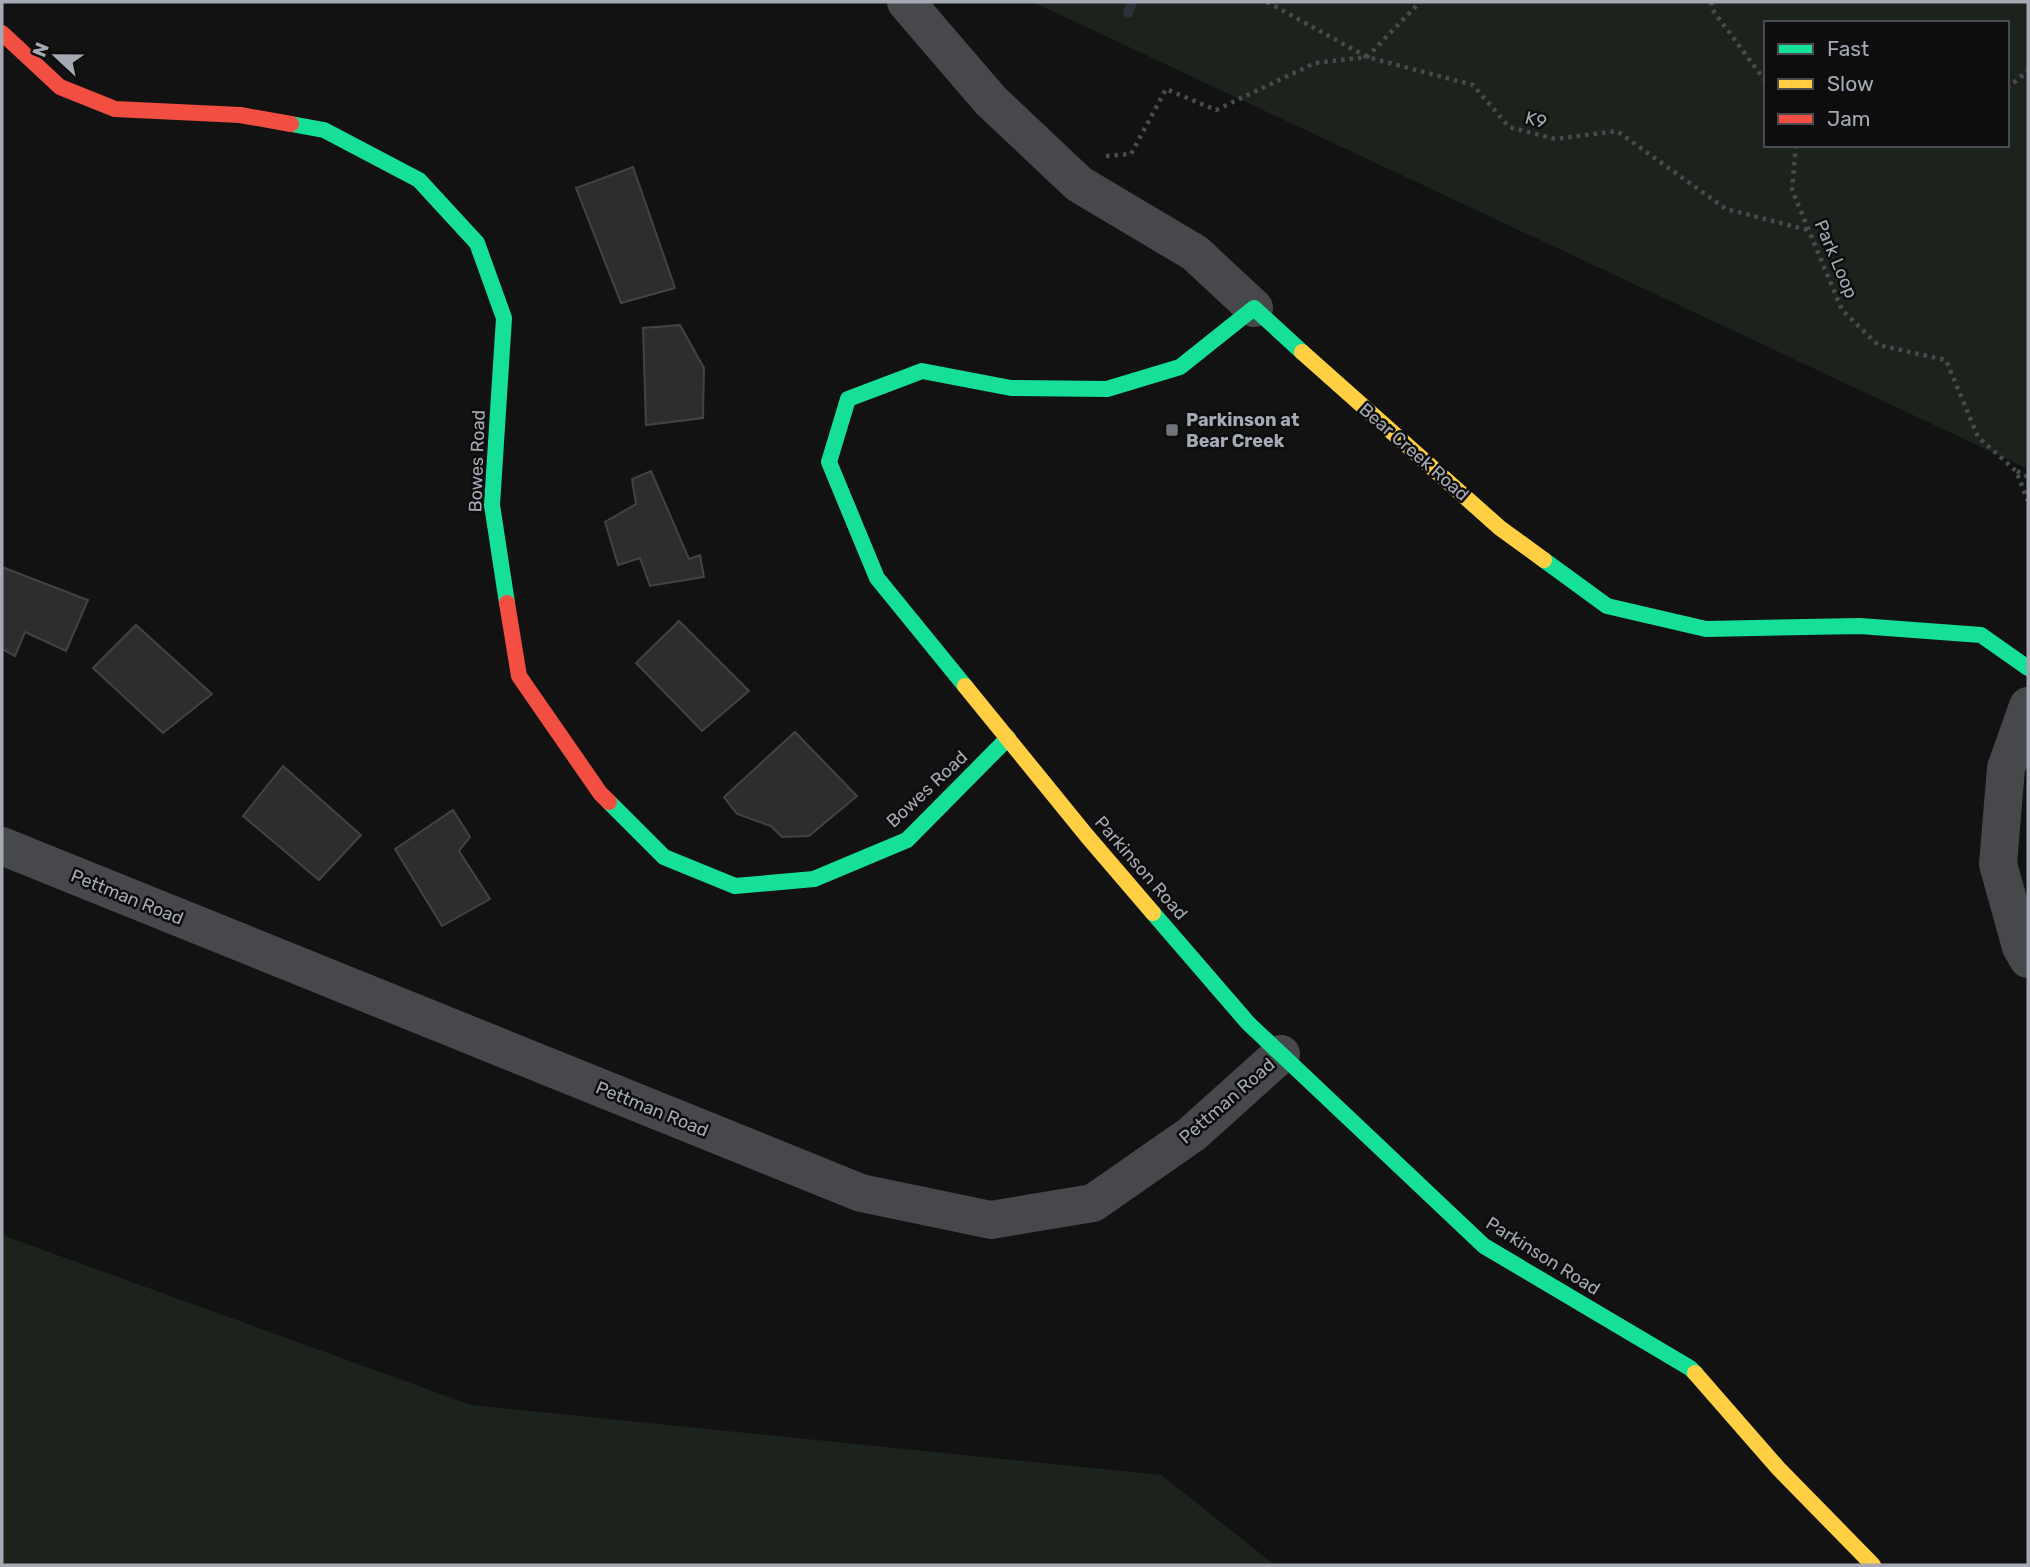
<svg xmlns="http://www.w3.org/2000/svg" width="2030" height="1567" font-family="Rubik,sans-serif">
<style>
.green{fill:#1c231d;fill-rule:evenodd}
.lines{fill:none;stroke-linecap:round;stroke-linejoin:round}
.stream{stroke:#2a3237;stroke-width:10}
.building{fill:#2d2d2e;stroke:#424346;stroke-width:2}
.path{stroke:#484a4d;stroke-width:4.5;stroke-dasharray:3.5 5;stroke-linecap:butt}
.street{stroke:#47484b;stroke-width:38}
.fast{stroke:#16e098;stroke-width:16}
.slow{stroke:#ffcf43;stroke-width:16}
.jam{stroke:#f24e42;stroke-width:16}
.poi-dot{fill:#71747b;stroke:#0d0d0e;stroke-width:2.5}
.labels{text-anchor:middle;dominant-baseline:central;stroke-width:5;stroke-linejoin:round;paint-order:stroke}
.street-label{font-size:18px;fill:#a4a9b3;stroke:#0d0d0e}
.poi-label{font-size:18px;font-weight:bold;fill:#a4a9b3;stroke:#0d0d0e;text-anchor:start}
</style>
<rect width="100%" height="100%" fill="#121213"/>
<!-- green -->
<g class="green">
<path d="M1033,2h995v467zM1766,23h241v122h-241z"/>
<polygon points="2,1235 471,1405 1161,1475 1275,1565 2,1565"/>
</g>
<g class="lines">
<!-- stream -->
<polyline class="stream" points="1128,13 1132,2"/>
</g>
<!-- building -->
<g class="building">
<polygon points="633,167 675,288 621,303 576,188"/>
<polygon points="680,325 704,368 703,418 646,425 643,328"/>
<polygon points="651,471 689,559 700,555 704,577 650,586 640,558 618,565 605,522 636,504 632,479"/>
<polygon points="2,567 88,600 66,651 25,632 15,656 2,649"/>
<polygon points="679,621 749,691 702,731 636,663"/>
<polygon points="136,625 212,694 163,733 93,668"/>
<polygon points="795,732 857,796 809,836 782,837 771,826 737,814 724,797"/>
<polygon points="283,766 361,835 319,880 243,816"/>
<polygon points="453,810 470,837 459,851 490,899 442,926 395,849"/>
</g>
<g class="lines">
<!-- path -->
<g class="path">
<polyline points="1267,2 1367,57 1473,85 1509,127 1555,139 1617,131 1726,209 1808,230"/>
<polyline points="1711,2 1712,9 1766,82"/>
<polyline points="2007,88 2028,71"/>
<polyline points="1796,145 1792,190 1842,310 1878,345 1946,360 1978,437 2016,471 2028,501"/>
<polyline points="1106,156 1131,154 1166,89 1216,110 1315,63 1367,57 1420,2"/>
<polyline points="2017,471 2028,477"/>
</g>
<!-- street -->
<g class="street">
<polyline points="906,2 991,101 1079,184 1195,253 1254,308"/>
<polyline points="2028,706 2006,768 1998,864 2021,947 2028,959"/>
<polyline points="2,846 861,1193 991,1220 1093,1203 1192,1134 1281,1054"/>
</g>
<!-- fast -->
<g class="fast">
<polyline points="291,124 324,130 419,180 477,243 504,318 492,505 507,603"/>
<polyline points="1544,560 1607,606 1706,629 1860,626 1981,635 2028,668"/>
<polyline points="965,686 877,578 829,462 848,399 922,371 1011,388 1107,389 1180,367 1254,308 1302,352"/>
<polyline points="609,802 664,857 735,886 814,879 907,840 1008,738"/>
<polyline points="1153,913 1248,1023 1484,1246 1690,1368 1695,1373"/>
</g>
<!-- slow -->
<g class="slow">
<polyline points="1302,352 1500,528 1544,560"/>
<polyline points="965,686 1087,836 1153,913"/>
<polyline points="1695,1373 1778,1468 1873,1565"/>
</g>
<!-- jam -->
<g class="jam">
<polyline points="2,33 60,87 115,109 240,115 291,124"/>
<polyline points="507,603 519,676 600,793 609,802"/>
</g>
</g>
<!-- markers -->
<rect class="poi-dot" x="1165" y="423" width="14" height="14" rx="3.5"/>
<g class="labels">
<!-- street labels -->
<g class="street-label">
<text transform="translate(1536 120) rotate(15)">K9</text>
<text transform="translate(1836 259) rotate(67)">Park Loop</text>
<text transform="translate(1414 452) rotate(41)">Bear Creek Road</text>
<text transform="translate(477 461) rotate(-88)">Bowes Road</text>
<text transform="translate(927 789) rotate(-43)">Bowes Road</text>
<text transform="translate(1141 868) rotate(49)">Parkinson Road</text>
<text transform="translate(127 897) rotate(22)">Pettman Road</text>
<text transform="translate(1227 1101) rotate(-41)">Pettman Road</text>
<text transform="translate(652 1109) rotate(22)">Pettman Road</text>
<text transform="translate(1543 1256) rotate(32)">Parkinson Road</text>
</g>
<!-- poi labels -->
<g class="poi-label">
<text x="1186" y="420">Parkinson at<tspan x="1186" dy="21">Bear Creek</tspan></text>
</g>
</g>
<!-- border -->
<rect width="2030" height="1567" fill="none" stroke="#a4a9b3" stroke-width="7"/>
<!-- legend -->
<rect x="1764" y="21" width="245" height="126" fill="#0d0d0e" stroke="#494b50" stroke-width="2"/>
<rect x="1778" y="44" width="35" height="10" fill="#16e098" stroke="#494b50" stroke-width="2"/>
<text x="1827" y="56" font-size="21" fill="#a4a9b3">Fast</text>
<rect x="1778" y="79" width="35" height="10" fill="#ffcf43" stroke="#494b50" stroke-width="2"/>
<text x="1827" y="91" font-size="21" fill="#a4a9b3">Slow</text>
<rect x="1778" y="114" width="35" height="10" fill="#f24e42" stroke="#494b50" stroke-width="2"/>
<text x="1827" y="126" font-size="21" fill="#a4a9b3">Jam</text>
<!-- north arrow -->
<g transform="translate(56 56) rotate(292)" stroke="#0d0d0e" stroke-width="5" paint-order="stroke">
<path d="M0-5L12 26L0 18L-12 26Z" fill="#a4a9b3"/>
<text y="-10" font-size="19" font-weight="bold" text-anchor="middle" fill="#a4a9b3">N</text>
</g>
</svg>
